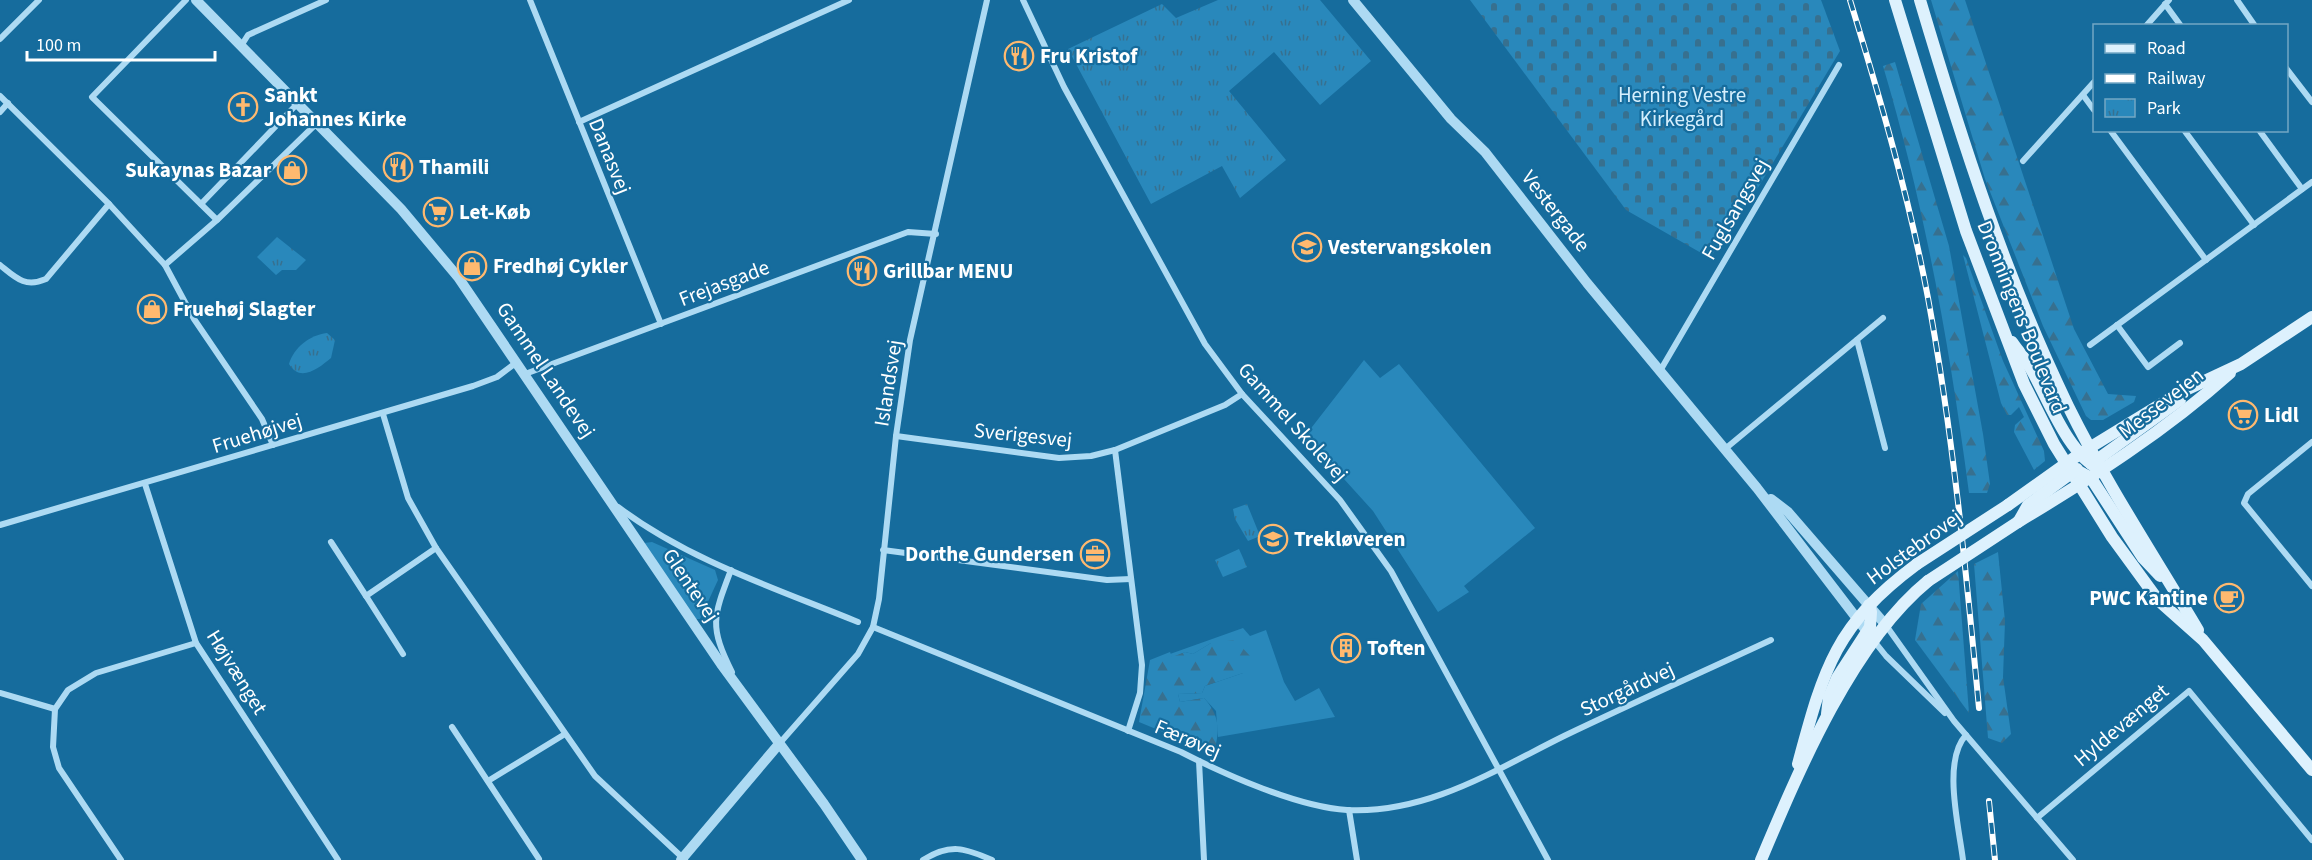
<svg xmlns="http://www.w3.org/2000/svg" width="2312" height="860" font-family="'Source Sans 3',sans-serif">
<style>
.grass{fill:#2988bb}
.forest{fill:url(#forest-firs)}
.cemetery{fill:url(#cemetery-stones)}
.park{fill:url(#park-tufts)}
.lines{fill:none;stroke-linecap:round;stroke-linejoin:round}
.minor{stroke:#addaf3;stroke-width:6}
.tertiary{stroke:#addaf3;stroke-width:10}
.secondary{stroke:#ddf1fd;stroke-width:12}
.rail-casing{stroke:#fff;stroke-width:6}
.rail{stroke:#166c9d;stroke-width:4;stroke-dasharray:11;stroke-linecap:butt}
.secondary-bridge{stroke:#ddf1fd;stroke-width:12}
.labels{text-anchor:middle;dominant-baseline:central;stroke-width:4.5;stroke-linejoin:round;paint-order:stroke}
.poi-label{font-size:21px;font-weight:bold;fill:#fff;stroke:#166c9d;text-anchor:start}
.park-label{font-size:21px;fill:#d5effd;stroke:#166c9d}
.street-label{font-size:21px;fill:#fff;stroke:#166c9d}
</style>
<defs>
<pattern id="forest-firs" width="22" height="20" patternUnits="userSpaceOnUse" patternTransform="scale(1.5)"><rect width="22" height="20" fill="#2988bb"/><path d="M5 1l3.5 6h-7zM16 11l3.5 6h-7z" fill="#37708f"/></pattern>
<pattern id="cemetery-stones" width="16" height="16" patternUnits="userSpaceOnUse" patternTransform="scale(1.5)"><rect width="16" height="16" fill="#2988bb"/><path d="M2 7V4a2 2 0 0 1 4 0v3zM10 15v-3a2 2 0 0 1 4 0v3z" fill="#37708f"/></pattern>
<pattern id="park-tufts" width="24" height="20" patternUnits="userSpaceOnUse" patternTransform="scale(1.5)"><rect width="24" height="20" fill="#2988bb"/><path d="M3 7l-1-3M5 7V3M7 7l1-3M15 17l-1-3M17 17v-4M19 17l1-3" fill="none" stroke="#37708f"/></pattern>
</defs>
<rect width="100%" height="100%" fill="#166c9d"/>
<!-- grass -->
<g class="grass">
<polygon points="1364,360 1380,378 1399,364 1535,528 1464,586 1469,592 1438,612 1373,511 1305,436"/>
<polygon points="652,542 715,570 718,580 700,619 695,619 644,543"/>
<polygon points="1243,628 1250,636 1266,630 1284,682 1295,701 1319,688 1335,717 1218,737 1216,711 1204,698 1180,702 1178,694 1202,693 1205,686 1243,673 1211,643 1193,654 1185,652 1172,658 1170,654"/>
</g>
<!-- forest -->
<g class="forest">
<polygon points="1931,0 1965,0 2074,329 2108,394 2136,396 2134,402 2103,420 2091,420 2086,416 2043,326 1985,179"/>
<path d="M1895,62l54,184 34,188 7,50 -3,9h-18c-19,-145 -44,-286 -86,-427z"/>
<polygon points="1963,255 1966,258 2003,361 2044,451 2045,461 2034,470 2014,432 2015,425 2024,417 2019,407 2011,415 2007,415 2001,403"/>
<polygon points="1998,552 2005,621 2003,677 2011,734 2002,743 1988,738 1974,564"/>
<polygon points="1958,571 1969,713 1915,640 1921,604"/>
<path d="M1235,640l16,17 -8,16 -38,13 -3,7 -24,1 2,8 24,-4c16,18 16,32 10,55l-75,-31 11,-62 20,-8 2,5 13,-5 8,2 18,-11z"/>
</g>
<!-- cemetery -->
<polygon class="cemetery" points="1470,0 1821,0 1840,51 1759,186 1710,258 1626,210"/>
<!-- park -->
<g class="park">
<polygon points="1218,0 1320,0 1371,61 1320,105 1274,52 1229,91 1286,160 1240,198 1222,166 1151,204 1068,49 1162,4 1176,18"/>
<polygon points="277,237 306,260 296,270 282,270 276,275 257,257"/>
<path d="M327,333l8,7 -4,18c-12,10 -31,25 -42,6 5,-17 21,-29 38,-31z"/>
<polygon points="1247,504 1260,536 1248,541 1235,519 1233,509"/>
<polygon points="1239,549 1247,567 1223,577 1215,560"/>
</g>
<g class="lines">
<!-- minor -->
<g class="minor">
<polyline points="186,0 92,97 217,220"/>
<polyline points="530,0 661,324"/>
<polyline points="1023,0 1064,87 1205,344 1242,394 1340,500 1391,571 1548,860"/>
<polyline points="2237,0 2255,26"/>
<polyline points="2165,4 2181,26"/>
<polyline points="2146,26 2169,0"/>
<polyline points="0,39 39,0"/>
<polyline points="241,46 248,35 326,0"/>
<polyline points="2286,68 2312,102"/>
<polyline points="2083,95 2094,110"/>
<polyline points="0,96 109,204 165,265 194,319 262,419 273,445"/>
<polyline points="0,112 8,103"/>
<polyline points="579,122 849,0"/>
<polyline points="2110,130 2206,260"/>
<polyline points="2184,130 2254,225"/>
<polyline points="2259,130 2302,189"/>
<polyline points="2023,161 2094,82"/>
<polyline points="201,204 298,103"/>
<path d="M0,265c16,13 25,23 46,14l63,-75"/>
<polyline points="165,265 217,220 317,123"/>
<polyline points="2117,325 2148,367 2180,343"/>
<polyline points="1857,340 1885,448"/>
<polyline points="2090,345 2312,182"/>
<polyline points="1660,371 1839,65"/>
<polyline points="525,374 908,232 936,234"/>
<polyline points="383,414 408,498 436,548 595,776 685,860"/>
<polyline points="896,436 1059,458 1091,456 1115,450 1225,405 1242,394"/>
<polyline points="2312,442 2248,494 2244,503 2312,586"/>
<polyline points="1725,449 1883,318"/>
<polyline points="1115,450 1142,665 1140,693 1128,731"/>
<polyline points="145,484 196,643 338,860"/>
<path d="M618,507c72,54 157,81 240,115"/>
<polyline points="0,525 473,386 497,377 517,362"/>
<polyline points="331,542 366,596 436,548"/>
<polyline points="883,550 1107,580 1131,579"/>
<path d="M731,570c-18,47 -22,56 1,102"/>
<polyline points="366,596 403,654"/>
<polyline points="1885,624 1954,721 2073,860"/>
<path d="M873,627l308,125c45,23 117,55 166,58 81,4 148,-40 217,-74 69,-33 138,-64 207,-96"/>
<polyline points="1874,641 1886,656 1945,713"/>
<polyline points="0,693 55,709"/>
<polyline points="452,727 539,859"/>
<polyline points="779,744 858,654 873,627 879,599 896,436 910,340 987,0"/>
<polyline points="1199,761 1204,860"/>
<polyline points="488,781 565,734"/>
<polyline points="1349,810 1357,860"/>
<polyline points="2037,818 2189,691 2312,840"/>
<polyline points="121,860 59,768 53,747 55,709 68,690 96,673 196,643"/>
<path d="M923,860c27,-17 42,-12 69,0"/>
<path d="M1963,860c-4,-33 -21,-99 3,-125"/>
</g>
<!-- tertiary -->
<g class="tertiary">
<polyline points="196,0 401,209 458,277 721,664 824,804 862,860"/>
<polyline points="1353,0 1451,119 1485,152 1587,283 1757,488 1871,637"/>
<polyline points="1771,499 1788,512 1884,623"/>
<polyline points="681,860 779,744"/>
</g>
<!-- secondary -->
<g class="secondary">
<polyline points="1895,0 1966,231 2024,384 2054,444 2112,537 2158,600 2203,640 2312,770"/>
<path d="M1920,0c41,138 85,276 148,406 38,77 86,150 130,224"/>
<path d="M2012,342c6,9 14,17 19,27 17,29 37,86 69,100"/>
<polyline points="2091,464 2180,400"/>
<polyline points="2067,465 2091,478 2143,558 2160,576"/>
<polyline points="2008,505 2081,453 2179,393 2241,364 2312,317"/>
<polyline points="2019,521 2028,505 2077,469"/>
<path d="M2018,522c75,-45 147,-91 212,-149"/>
<polyline points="1827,714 1829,697 1837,678 1870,627 1871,612 1869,605"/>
<path d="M1798,764c26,-96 37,-139 119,-200"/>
<path d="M1761,860c38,-90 91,-217 167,-279"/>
</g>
<!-- rail casing -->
<g class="rail-casing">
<g id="rail">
<path d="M1850,0c30,98 59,197 78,298 25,136 38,273 51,410"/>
<polyline points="1989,801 1995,860"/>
</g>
</g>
<!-- rail -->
<use href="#rail" class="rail"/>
<!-- secondary-bridge -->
<g class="secondary-bridge">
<polyline points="1917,564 2008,505"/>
<polyline points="1928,581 2018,522"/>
</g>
</g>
<!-- icons -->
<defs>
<g id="restaurant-ring" transform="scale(1.5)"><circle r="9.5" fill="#166c9d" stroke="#ffb96f" stroke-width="1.5"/><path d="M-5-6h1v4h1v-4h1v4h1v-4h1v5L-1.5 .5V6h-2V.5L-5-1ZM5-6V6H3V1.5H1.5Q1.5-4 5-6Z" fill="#ffb96f"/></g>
<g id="church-ring" transform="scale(1.5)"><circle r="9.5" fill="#166c9d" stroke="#ffb96f" stroke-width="1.5"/><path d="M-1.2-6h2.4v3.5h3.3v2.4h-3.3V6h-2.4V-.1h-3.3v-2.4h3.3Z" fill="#ffb96f"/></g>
<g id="shop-ring" transform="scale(1.5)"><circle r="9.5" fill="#166c9d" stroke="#ffb96f" stroke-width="1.5"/><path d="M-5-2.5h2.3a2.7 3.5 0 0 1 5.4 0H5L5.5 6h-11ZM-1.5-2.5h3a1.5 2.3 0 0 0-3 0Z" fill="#ffb96f"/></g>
<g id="supermarket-ring" transform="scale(1.5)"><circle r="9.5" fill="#166c9d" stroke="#ffb96f" stroke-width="1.5"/><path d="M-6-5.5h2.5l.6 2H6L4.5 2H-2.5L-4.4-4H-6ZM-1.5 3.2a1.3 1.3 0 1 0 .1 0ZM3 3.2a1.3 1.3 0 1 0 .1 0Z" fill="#ffb96f"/></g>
<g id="school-ring" transform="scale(1.5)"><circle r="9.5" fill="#166c9d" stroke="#ffb96f" stroke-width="1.5"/><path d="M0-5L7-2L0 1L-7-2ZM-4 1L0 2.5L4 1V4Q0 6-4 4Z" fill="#ffb96f"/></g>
<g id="office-ring" transform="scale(1.5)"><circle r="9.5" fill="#166c9d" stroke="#ffb96f" stroke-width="1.5"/><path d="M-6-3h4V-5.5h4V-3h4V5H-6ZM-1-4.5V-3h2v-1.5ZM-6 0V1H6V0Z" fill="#ffb96f"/></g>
<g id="cafe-ring" transform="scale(1.5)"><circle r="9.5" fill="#166c9d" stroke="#ffb96f" stroke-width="1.5"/><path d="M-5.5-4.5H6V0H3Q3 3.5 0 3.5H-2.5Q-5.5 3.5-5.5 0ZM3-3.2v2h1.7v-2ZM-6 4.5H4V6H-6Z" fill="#ffb96f"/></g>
<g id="building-ring" transform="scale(1.5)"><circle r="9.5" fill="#166c9d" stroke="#ffb96f" stroke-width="1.5"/><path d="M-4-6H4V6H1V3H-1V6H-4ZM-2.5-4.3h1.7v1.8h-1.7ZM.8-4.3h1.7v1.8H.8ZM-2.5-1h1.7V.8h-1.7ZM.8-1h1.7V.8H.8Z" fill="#ffb96f"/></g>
</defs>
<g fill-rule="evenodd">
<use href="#restaurant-ring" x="1019" y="56"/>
<use href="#church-ring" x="243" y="107"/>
<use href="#restaurant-ring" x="398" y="167"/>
<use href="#shop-ring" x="292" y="170"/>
<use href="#supermarket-ring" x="438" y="212"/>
<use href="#school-ring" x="1307" y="247"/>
<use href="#shop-ring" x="472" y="266"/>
<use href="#restaurant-ring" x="862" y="271"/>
<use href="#shop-ring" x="152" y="309"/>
<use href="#supermarket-ring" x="2243" y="415"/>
<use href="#school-ring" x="1273" y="539"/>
<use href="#office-ring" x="1095" y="554"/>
<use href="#cafe-ring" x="2229" y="598"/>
<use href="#building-ring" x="1346" y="648"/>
</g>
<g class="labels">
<!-- poi labels -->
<g class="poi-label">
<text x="1040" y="56">Fru Kristof</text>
<text x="264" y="95">Sankt<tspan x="264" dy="24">Johannes Kirke</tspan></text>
<text x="419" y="167">Thamili</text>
<text x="271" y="170" text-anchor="end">Sukaynas Bazar</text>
<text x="459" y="212">Let-Køb</text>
<text x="1328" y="247">Vestervangskolen</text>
<text x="493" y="266">Fredhøj Cykler</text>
<text x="883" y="271">Grillbar MENU</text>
<text x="173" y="309">Fruehøj Slagter</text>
<text x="2264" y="415">Lidl</text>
<text x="1294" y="539">Trekløveren</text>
<text x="1074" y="554" text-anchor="end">Dorthe Gundersen</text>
<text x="2208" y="598" text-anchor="end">PWC Kantine</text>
<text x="1367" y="648">Toften</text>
</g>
<!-- park labels -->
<g class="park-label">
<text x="1682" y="95">Herning Vestre<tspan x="1682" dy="24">Kirkegård</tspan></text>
</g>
<!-- street labels -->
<g class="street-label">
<text transform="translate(610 156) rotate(68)">Danasvej</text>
<text transform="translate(1735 209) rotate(-60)">Fuglsangsvej</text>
<text transform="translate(1556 211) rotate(52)">Vestergade</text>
<text transform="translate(724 283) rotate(-21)">Frejasgade</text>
<text transform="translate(2022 317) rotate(68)">Dronningens Boulevard</text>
<text transform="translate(546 370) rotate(56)">Gammel Landevej</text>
<text transform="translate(888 383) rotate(-81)">Islandsvej</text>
<text transform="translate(2161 403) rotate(-38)">Messevejen</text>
<text transform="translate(1293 422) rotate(48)">Gammel Skolevej</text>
<text transform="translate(257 433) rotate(-17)">Fruehøjvej</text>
<text transform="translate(1023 435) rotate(6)">Sverigesvej</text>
<text transform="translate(1914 547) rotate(-36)">Holstebrovej</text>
<text transform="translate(691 585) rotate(56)">Glentevej</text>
<text transform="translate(237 672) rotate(58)">Højvænget</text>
<text transform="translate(1627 689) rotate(-25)">Storgårdvej</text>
<text transform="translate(2121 725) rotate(-40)">Hyldevænget</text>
<text transform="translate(1188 739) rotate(23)">Færøvej</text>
</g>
</g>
<!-- legend -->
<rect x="2093" y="24" width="195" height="108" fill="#166c9d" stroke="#73a7c4" stroke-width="1.5"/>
<rect x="2105" y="44" width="30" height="9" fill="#ddf1fd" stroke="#73a7c4" stroke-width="1.5"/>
<text x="2147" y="54" font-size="18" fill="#ffffff">Road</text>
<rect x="2105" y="74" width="30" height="9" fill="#ffffff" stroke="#73a7c4" stroke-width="1.5"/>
<text x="2147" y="84" font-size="18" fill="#ffffff">Railway</text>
<rect x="2105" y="99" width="30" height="18" fill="url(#park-tufts)" stroke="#73a7c4" stroke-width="1.5"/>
<text x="2147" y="114" font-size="18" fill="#ffffff">Park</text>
<!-- scale -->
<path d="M27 51v9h188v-9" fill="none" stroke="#ffffff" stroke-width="3"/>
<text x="36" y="51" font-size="18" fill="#ffffff" stroke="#166c9d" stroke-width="4.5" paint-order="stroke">100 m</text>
</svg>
